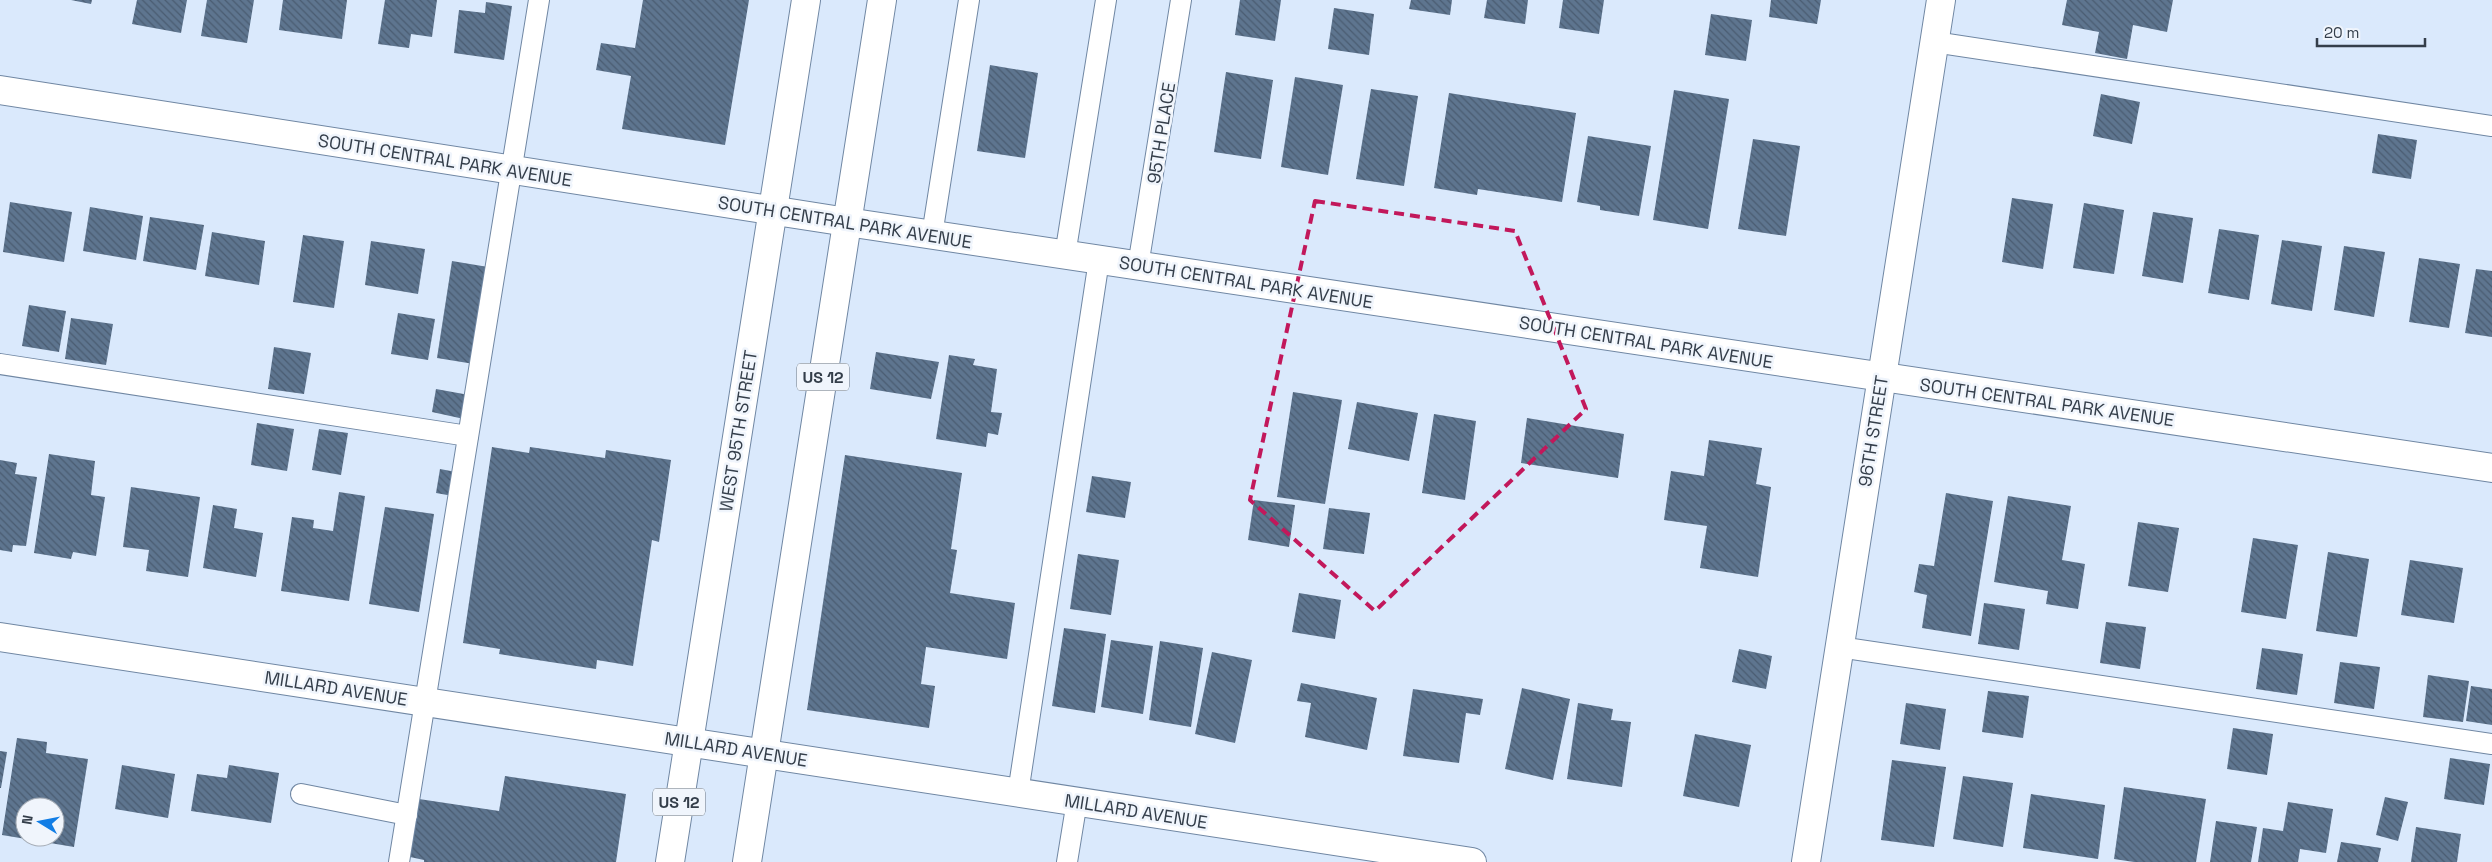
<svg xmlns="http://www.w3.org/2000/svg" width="2492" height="862" font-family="'Space Grotesk',sans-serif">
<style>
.building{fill:url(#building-back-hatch);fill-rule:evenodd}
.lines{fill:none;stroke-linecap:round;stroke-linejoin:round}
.lane-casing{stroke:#7087a3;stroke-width:22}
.street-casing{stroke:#7087a3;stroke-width:30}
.primary-casing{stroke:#7087a3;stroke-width:30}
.lane{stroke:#fff;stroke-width:20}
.street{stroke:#fff;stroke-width:28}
.primary{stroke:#fff;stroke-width:28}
.marked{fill:none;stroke:#c2185b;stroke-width:4;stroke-dasharray:10 6;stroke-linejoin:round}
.labels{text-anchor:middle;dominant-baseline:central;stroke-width:5;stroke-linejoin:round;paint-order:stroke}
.shield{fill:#f0f5fc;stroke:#6c757f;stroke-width:1}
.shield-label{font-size:16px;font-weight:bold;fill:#343e4a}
.street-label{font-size:18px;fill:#343e4a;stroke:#f0f5fc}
</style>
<defs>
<pattern id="building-back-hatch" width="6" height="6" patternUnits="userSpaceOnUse" patternTransform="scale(1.25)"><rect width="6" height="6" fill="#5e758f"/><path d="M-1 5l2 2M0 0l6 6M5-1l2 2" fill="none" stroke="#4a5c71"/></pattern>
</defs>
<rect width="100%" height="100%" fill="#dae9fc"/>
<!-- building -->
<g class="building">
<polygon points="71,0 92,0 91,4"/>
<polygon points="137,0 187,0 181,33 132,24"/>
<polygon points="207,0 254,0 247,43 201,36"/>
<polygon points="283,0 347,0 342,39 279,30"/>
<polygon points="385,0 437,0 432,37 411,34 409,48 378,44"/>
<polygon points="643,0 749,0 725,145 622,129 631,76 596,70 601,43 635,48"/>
<polygon points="1240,0 1281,0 1275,41 1235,35"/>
<polygon points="1411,0 1452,0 1450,15 1409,9"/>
<polygon points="1487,0 1528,0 1525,24 1484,18"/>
<polygon points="1563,0 1604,0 1599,34 1559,28"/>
<polygon points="1771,0 1821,0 1817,24 1769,17"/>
<polygon points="2067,0 2173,0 2167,32 2133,25 2127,59 2095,53 2099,32 2062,25"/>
<polygon points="486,2 512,6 504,60 454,53 459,10 485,13"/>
<polygon points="1334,8 1374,14 1369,55 1328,49"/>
<polygon points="1711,14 1752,20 1746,61 1705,55"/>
<polygon points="990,65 1038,73 1025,158 977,151"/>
<polygon points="1226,72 1273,80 1261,159 1214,152"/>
<polygon points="1295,77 1343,85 1328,175 1281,167"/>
<polygon points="1371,89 1418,96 1404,186 1356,179"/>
<polygon points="1674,90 1729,99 1708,229 1653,220"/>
<polygon points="1449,93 1576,113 1562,202 1478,189 1477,195 1434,188"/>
<polygon points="2101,94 2140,102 2132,144 2093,136"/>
<polygon points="2378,134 2417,140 2411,179 2372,173"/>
<polygon points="1588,136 1651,146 1639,216 1600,210 1600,206 1577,202"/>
<polygon points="1753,139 1800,146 1786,236 1738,229"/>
<polygon points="2012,198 2053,204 2043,269 2002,262"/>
<polygon points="10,202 72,212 64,262 3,252"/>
<polygon points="2084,203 2124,210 2114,274 2073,268"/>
<polygon points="90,207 143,216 136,260 83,251"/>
<polygon points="2153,212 2193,218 2183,283 2142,276"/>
<polygon points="150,217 204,225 196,270 143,261"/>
<polygon points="2219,229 2259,235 2249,300 2208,293"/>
<polygon points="212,232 265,241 259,285 205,276"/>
<polygon points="303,235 344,241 334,308 293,302"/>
<polygon points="2282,240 2322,246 2312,311 2271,304"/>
<polygon points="371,241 425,249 418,294 365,285"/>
<polygon points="2344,246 2385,252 2374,317 2334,310"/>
<polygon points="2419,258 2460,264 2449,328 2409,322"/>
<polygon points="452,261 488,267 474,364 437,358"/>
<polygon points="2476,269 2492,271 2492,337 2465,333"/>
<polygon points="29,305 66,311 59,352 22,346"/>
<polygon points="398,313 435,319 428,360 391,354"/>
<polygon points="71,318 113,324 106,365 65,359"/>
<polygon points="274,347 311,353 304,394 268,389"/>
<polygon points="876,352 939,362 931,399 870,389"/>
<polygon points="949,355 975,359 973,365 997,369 991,412 1002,413 998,435 988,433 986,447 936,439"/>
<polygon points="436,389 469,395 464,419 432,412"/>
<polygon points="1293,392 1342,400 1325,504 1277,497"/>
<polygon points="1357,402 1418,413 1409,461 1348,449"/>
<polygon points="1434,414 1476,421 1465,500 1422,493"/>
<polygon points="1527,418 1624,434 1618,478 1521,463"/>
<polygon points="257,423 294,429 287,471 251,465"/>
<polygon points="319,429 348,433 341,475 312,470"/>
<polygon points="1709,440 1762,448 1756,484 1771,487 1758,577 1700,568 1707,526 1664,520 1671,471 1704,476"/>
<polygon points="492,447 529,453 530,447 605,458 606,450 671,460 659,542 652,540 633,666 597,660 596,669 499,654 500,649 463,643"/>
<polygon points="49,454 95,461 91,495 105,497 96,556 73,552 71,559 34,553"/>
<polygon points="845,455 962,473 951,549 957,550 950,593 1015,603 1007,659 926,647 921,684 935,686 929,728 807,710"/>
<polygon points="0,460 17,463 15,474 37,477 26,546 13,545 12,552 0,550"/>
<polygon points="440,469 456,472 453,496 436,493"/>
<polygon points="1092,476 1131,482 1125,518 1086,512"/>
<polygon points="131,487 200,497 188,577 146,571 149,550 123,547"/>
<polygon points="339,492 365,496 349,601 281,591 292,517 314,520 313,528 333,531"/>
<polygon points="1946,493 1993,501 1971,636 1922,628 1927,595 1914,592 1919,564 1934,566"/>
<polygon points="2008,496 2071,506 2062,560 2085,564 2078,609 2046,604 2048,591 1994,582"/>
<polygon points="1254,500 1295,505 1289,547 1248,540"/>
<polygon points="213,505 237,509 234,528 263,533 256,577 203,568"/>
<polygon points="385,507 434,514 419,612 369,604"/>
<polygon points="1329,508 1370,513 1364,554 1323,549"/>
<polygon points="2138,522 2179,528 2168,592 2128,586"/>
<polygon points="2253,538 2298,545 2286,619 2241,612"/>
<polygon points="2328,552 2369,559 2357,637 2316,631"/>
<polygon points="1078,554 1119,560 1111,615 1070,609"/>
<polygon points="2410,560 2463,568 2454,623 2401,615"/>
<polygon points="1299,593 1341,600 1335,639 1292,632"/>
<polygon points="1984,603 2025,609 2019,650 1978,644"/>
<polygon points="2106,622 2146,627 2140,669 2100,663"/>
<polygon points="1064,628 1106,634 1095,713 1052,706"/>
<polygon points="1111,640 1153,646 1143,714 1101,707"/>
<polygon points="1160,641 1203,648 1191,727 1149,720"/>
<polygon points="2262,648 2303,654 2297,695 2256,689"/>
<polygon points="1739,649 1772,656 1766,689 1732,682"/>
<polygon points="1212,652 1252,660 1235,743 1195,734"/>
<polygon points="2340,662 2380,667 2374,709 2334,703"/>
<polygon points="2428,675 2469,681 2463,722 2423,717"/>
<polygon points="1301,683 1377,698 1367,750 1305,737 1311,703 1297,701"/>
<polygon points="2471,686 2492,689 2492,725 2466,721"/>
<polygon points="1522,688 1570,699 1553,780 1505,769"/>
<polygon points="1413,689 1483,699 1480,715 1466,713 1459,763 1403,756"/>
<polygon points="1988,691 2029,696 2023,738 1982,732"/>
<polygon points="1578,703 1613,709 1611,720 1631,722 1622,787 1567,779"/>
<polygon points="1906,703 1946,709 1940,750 1900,744"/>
<polygon points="2233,728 2273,734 2267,775 2227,769"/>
<polygon points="1695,734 1751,745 1739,807 1683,796"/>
<path d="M17,738l30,4 -1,11 42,6 -14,88 -72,-12zM25,807h30v30h-30z"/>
<polygon points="0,751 7,752 1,788 0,788"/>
<polygon points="2450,758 2490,764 2484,805 2444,799"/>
<polygon points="1892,760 1946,767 1934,847 1881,840"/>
<polygon points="122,765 175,774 168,818 115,809"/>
<polygon points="229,765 279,773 271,823 191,811 197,774 227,778"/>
<polygon points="505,776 626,794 616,862 424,862 424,860 410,857 419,799 499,811"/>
<polygon points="1963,776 2013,783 2003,847 1953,839"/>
<polygon points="2124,787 2206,799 2196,862 2134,862 2114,859"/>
<polygon points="2031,794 2105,805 2098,859 2023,848"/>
<polygon points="2385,797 2408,802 2398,841 2376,835"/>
<polygon points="2288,802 2333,809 2326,853 2300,849 2298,862 2258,862 2263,828 2283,831"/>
<polygon points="2216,821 2257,827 2251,862 2210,862"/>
<polygon points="2416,827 2461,834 2457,862 2411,862"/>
<polygon points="2341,842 2381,848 2378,862 2337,862"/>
</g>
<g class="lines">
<!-- lane casing -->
<g class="lane-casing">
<g id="lane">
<polyline points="1934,42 2492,126"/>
<polyline points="932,235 969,0"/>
<polyline points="1065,255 1106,0"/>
<polyline points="1138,266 1181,0"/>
<polyline points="0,364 468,436"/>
<polyline points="1839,647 2492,744"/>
<polyline points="1018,793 1099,260"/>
<polyline points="301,794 407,815"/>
<polyline points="399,862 539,0"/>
<polyline points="1067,862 1077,801"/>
</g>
</g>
<!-- street casing -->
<g class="street-casing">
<g id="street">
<polyline points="0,90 847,222 2492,468"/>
<polyline points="0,637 1472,862"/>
<polyline points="1806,862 1941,0"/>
</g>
</g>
<!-- primary casing -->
<g class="primary-casing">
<g id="primary">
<polyline points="670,862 806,0"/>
<polyline points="747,862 882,0"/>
</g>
</g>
<!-- lane -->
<use href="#lane" class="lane"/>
<!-- street -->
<use href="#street" class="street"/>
<!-- primary -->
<use href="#primary" class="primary"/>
</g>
<!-- marked area -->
<path class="marked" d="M1315,201l200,30 71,178 -211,202 -125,-111z"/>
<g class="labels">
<!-- shield labels -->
<g class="shield">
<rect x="797" y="363.5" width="52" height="27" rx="4"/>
<rect x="653" y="788.5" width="52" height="27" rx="4"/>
</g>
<g class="shield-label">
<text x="823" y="377">US 12</text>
<text x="679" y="802">US 12</text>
</g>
<!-- street labels -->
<g class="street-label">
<text transform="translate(1161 133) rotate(-81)">95TH PLACE</text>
<text transform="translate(445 160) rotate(9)">SOUTH CENTRAL PARK AVENUE</text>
<text transform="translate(845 222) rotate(9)">SOUTH CENTRAL PARK AVENUE</text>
<text transform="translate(1246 282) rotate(9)">SOUTH CENTRAL PARK AVENUE</text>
<text transform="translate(1646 342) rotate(9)">SOUTH CENTRAL PARK AVENUE</text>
<text transform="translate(2047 402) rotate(8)">SOUTH CENTRAL PARK AVENUE</text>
<text transform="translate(738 431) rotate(-81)">WEST 95TH STREET</text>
<text transform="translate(1873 431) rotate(-81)">96TH STREET</text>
<text transform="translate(336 688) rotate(9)">MILLARD AVENUE</text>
<text transform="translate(736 749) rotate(9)">MILLARD AVENUE</text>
<text transform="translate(1136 811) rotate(9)">MILLARD AVENUE</text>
</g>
</g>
<!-- north arrow -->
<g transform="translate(40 822) rotate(280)"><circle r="24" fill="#f0f5fc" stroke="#a5acb5"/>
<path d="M0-4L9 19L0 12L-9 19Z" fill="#117de5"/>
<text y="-8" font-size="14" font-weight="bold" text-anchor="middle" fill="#343e4a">N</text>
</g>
<!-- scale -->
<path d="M2317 38v8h108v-8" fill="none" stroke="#343e4a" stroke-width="2.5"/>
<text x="2324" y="38" font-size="15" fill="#343e4a" stroke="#f0f5fc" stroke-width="4" paint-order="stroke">20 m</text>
</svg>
